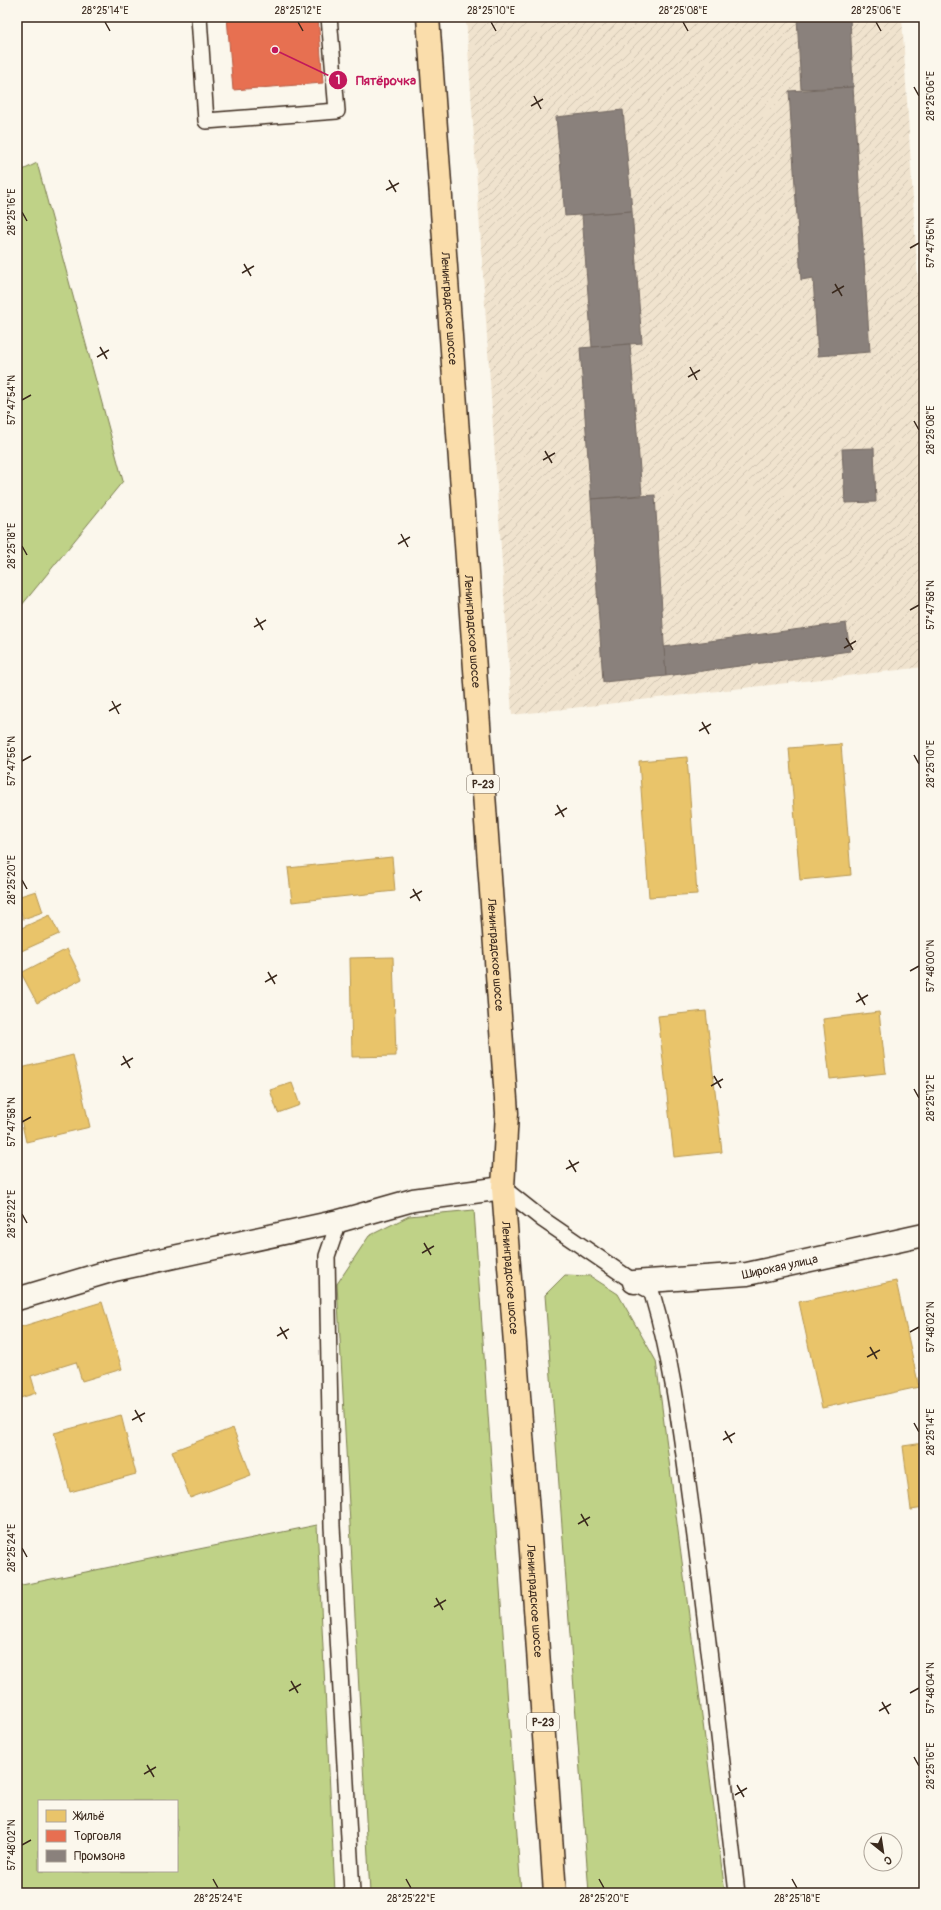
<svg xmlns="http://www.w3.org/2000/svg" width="941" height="1910" font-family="Pangolin,sans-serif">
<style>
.industrial{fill:url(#industrial-furrows)}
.grass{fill:#bfd287;stroke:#7d7e52;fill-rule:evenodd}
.homes{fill:#e9c46a;stroke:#b59653}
.shops{fill:#e76f51;stroke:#b35a42}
.industry{fill:#8a817c;stroke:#726760}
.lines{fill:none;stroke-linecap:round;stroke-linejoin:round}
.lane-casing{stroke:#3b2a1e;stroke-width:18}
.street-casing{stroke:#3b2a1e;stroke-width:25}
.highway-casing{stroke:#3b2a1e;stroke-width:25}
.lane{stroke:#fbf7ec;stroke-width:15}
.street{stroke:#fbf7ec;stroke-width:22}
.highway{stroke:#faddab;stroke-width:22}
.ticks{fill:none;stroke:#3b2a1e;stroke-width:1.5}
.labels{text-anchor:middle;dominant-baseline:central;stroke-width:4;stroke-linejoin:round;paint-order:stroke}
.shield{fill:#fbf7ec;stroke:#75685c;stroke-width:1}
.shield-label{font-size:11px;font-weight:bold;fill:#3b2a1e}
.street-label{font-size:12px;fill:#3b2a1e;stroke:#fbf7ec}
.leader{fill:none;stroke:#c2185b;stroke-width:1.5}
.callout-dot{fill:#c2185b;stroke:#fbf7ec;stroke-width:1.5}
.mark-label{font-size:12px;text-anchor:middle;font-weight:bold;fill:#fff}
.callout-label{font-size:13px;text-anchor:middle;font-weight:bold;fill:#c2185b;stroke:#fbf7ec;stroke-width:4;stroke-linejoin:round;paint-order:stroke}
.neatline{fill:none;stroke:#3b2a1e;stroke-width:1.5}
.ticks-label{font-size:10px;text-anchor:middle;fill:#3b2a1e}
</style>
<defs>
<pattern id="industrial-furrows" width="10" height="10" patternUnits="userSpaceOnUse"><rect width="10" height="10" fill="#f0e3ce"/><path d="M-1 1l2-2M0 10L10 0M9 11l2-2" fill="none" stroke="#cfc3b0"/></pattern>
</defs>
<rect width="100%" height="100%" fill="#fbf7ec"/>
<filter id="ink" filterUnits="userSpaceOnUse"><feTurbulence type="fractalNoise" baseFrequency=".025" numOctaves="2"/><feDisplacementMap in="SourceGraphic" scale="8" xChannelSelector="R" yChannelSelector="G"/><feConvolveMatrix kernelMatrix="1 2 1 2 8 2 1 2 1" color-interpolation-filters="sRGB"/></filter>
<g filter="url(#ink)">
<!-- industrial -->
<polygon class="industrial" points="466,17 902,17 924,384 924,667 512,715"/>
<!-- grass -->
<g class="grass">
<polygon points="37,163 123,481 17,611 17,173"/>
<polygon points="474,1210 521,1893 370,1893 337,1284 369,1236 409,1216"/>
<polygon points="565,1275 590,1276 618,1294 656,1361 725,1893 589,1893 545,1295"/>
<path d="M317,1525l18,368h-318v-307zM39,1801h138v70h-138z"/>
</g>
<!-- homes -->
<g class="homes">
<polygon points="841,744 851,875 800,880 789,748"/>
<polygon points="687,757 697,894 649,897 639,761"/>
<polygon points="392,857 395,891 292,902 288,868"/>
<polygon points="36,891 43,912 23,919 17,897"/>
<polygon points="50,915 59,934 17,953 17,930"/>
<polygon points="67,949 82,979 37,1003 21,973"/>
<polygon points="393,957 396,1056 352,1057 350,958"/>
<polygon points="706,1011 722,1152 674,1157 658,1016"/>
<polygon points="879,1012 886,1073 830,1079 823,1019"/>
<polygon points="73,1055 90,1127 26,1142 17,1102 17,1069"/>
<polygon points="292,1083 300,1105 278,1113 270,1090"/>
<polygon points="896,1281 919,1387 822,1408 799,1302"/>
<polygon points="102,1302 122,1369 82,1381 76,1362 31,1376 36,1393 17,1399 17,1328"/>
<polygon points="121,1415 136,1474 70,1492 54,1433"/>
<polygon points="233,1428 251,1475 190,1498 172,1451"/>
<polygon points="924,1443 924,1508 911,1510 903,1446"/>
</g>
<!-- shops -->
<polygon class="shops" points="227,17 318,17 323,83 233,90"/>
<!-- industry -->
<g class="industry">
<polygon points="797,17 850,17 853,87 801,89"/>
<polygon points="853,87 870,352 818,356 813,278 801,280 789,91"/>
<polygon points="623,110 632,211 565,216 556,117"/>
<polygon points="632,211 642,343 592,347 582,215"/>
<polygon points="630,344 642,495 591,499 580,348"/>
<polygon points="874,448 876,502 845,503 842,449"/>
<polygon points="655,495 666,676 603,682 591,499"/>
<polygon points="846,623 850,651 666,676 664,647"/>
</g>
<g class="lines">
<!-- lane casing -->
<g class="lane-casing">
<g id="lane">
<polyline points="199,17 206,121 337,111 329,17"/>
<path d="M503,1188l39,31 92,63 17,9 2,6c21,71 29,145 39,217 17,126 30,253 45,379"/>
<polyline points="339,1221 327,1256 332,1526 352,1893"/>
</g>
</g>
<!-- street casing -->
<g class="street-casing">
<g id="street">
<path id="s1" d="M634,1282l113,-8 177,-39"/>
<polyline points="17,1299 114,1270 339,1221 413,1200 503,1188"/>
</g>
</g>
<!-- highway casing -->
<g class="highway-casing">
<g id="highway">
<path id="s2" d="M428,17l79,1096 -4,75 28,363 24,342"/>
</g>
</g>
<!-- lane -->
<use href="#lane" class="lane"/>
<!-- street -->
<use href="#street" class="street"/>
<!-- highway -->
<use href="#highway" class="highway"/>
</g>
</g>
<!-- ticks -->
<path class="ticks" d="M105,22l5,9M298,22l5,9M491,22l5,9M683,22l5,9M876,22l5,9M914,87l5,9M534,96l7,13M531,106l12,-7M389,180l7,12M386,190l13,-7M22,212l5,9M910,248l9,-5M244,264l7,12M242,273l12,-7M835,284l7,12M832,293l12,-7M100,347l7,12M97,357l12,-7M690,367l7,13M688,377l12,-7M22,400l9,-5M914,421l5,9M545,451l7,12M543,460l12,-7M401,534l7,13M398,544l12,-7M22,546l5,9M910,610l9,-5M256,618l7,12M254,627l12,-7M846,638l7,12M844,648l12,-7M112,701l7,13M109,711l12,-7M702,722l7,12M699,731l12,-7M914,755l5,9M22,761l9,-5M557,805l7,12M555,815l12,-7M22,880l5,9M413,889l7,12M410,898l12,-7M910,971l9,-5M268,972l7,12M265,982l12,-7M858,993l7,12M856,1002l12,-7M123,1056l7,12M121,1065l12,-7M714,1076l7,12M711,1086l12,-7M914,1089l5,9M22,1122l9,-5M569,1160l7,12M566,1169l13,-7M22,1214l5,9M424,1243l7,12M422,1253l12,-7M280,1327l7,12M910,1332l9,-5M277,1336l12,-7M870,1347l7,12M867,1357l13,-7M135,1410l7,12M132,1420l13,-7M914,1423l5,9M725,1431l7,12M723,1440l12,-7M581,1514l7,12M578,1524l12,-7M22,1548l5,9M436,1598l7,12M434,1607l12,-7M291,1681l7,12M289,1691l12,-7M910,1693l9,-5M882,1702l7,12M879,1711l12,-7M914,1757l5,9M147,1765l7,12M144,1774l12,-7M737,1785l7,12M735,1795l12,-7M22,1845l9,-5M213,1879l5,9M406,1879l5,9M599,1879l5,9M792,1879l5,9"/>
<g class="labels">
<!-- shield labels -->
<g class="shield">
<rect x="467" y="775" width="32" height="18" rx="3"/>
<rect x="527" y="1713" width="32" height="18" rx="3"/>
</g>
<g class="shield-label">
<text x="483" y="784">Р-23</text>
<text x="543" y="1722">Р-23</text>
</g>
<!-- street labels -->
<g class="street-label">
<text stroke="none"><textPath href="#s2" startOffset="292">Ленинградское шоссе</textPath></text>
<text stroke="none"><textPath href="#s2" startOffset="616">Ленинградское шоссе</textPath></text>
<text stroke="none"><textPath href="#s2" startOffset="940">Ленинградское шоссе</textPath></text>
<text stroke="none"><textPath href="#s1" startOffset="147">Широкая улица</textPath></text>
<text stroke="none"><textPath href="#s2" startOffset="1264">Ленинградское шоссе</textPath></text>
<text stroke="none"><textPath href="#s2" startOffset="1588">Ленинградское шоссе</textPath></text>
</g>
</g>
<!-- callouts -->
<path class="leader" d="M275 50L338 80"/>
<g class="callout-dot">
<circle cx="275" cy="50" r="4"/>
<circle cx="338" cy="80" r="10"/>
</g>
<g class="mark-label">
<text x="338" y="84">1</text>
</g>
<g class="callout-label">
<text x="386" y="85">Пятёрочка</text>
</g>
<!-- margin -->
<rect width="941" height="1910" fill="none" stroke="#fbf7ec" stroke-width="44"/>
<!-- legend -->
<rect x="38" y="1800" width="140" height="72" fill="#fbf7ec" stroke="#aea59a"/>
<rect x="46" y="1810" width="20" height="12" fill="#e9c46a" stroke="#aea59a"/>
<text x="74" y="1820" font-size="12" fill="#3b2a1e">Жильё</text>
<rect x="46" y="1830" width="20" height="12" fill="#e76f51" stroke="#aea59a"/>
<text x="74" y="1840" font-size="12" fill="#3b2a1e">Торговля</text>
<rect x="46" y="1850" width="20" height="12" fill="#8a817c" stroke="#aea59a"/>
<text x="74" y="1860" font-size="12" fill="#3b2a1e">Промзона</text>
<!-- north arrow -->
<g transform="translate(883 1852) rotate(150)"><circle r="19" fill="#fbf7ec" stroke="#aea59a"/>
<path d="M0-3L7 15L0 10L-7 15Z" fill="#3b2a1e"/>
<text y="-6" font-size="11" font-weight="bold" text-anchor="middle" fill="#3b2a1e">С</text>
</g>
<rect x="22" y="22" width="897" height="1866" class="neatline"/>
<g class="ticks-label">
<text x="105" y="14">28°25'14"E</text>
<text x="298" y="14">28°25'12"E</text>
<text x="491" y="14">28°25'10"E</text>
<text x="683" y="14">28°25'08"E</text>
<text x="876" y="14">28°25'06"E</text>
<text transform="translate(930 96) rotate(-90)" y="4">28°25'06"E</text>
<text transform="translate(11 212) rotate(-90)" y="4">28°25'16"E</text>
<text transform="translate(930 243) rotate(-90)" y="4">57°47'56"N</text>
<text transform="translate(11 400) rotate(-90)" y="4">57°47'54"N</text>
<text transform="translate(930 430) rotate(-90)" y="4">28°25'08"E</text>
<text transform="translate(11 546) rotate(-90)" y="4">28°25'18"E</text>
<text transform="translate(930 605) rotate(-90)" y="4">57°47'58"N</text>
<text transform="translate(11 761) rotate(-90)" y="4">57°47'56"N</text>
<text transform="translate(930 764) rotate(-90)" y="4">28°25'10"E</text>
<text transform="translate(11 880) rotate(-90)" y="4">28°25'20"E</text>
<text transform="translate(930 966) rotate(-90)" y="4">57°48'00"N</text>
<text transform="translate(930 1098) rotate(-90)" y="4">28°25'12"E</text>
<text transform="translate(11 1122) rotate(-90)" y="4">57°47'58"N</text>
<text transform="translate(11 1214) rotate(-90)" y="4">28°25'22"E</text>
<text transform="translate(930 1327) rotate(-90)" y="4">57°48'02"N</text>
<text transform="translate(930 1432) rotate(-90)" y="4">28°25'14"E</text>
<text transform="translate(11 1548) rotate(-90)" y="4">28°25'24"E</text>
<text transform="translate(930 1688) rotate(-90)" y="4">57°48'04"N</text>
<text transform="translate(930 1766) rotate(-90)" y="4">28°25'16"E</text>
<text transform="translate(11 1845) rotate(-90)" y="4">57°48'02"N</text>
<text x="218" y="1902">28°25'24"E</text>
<text x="411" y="1902">28°25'22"E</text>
<text x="604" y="1902">28°25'20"E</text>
<text x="797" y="1902">28°25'18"E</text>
</g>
</svg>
